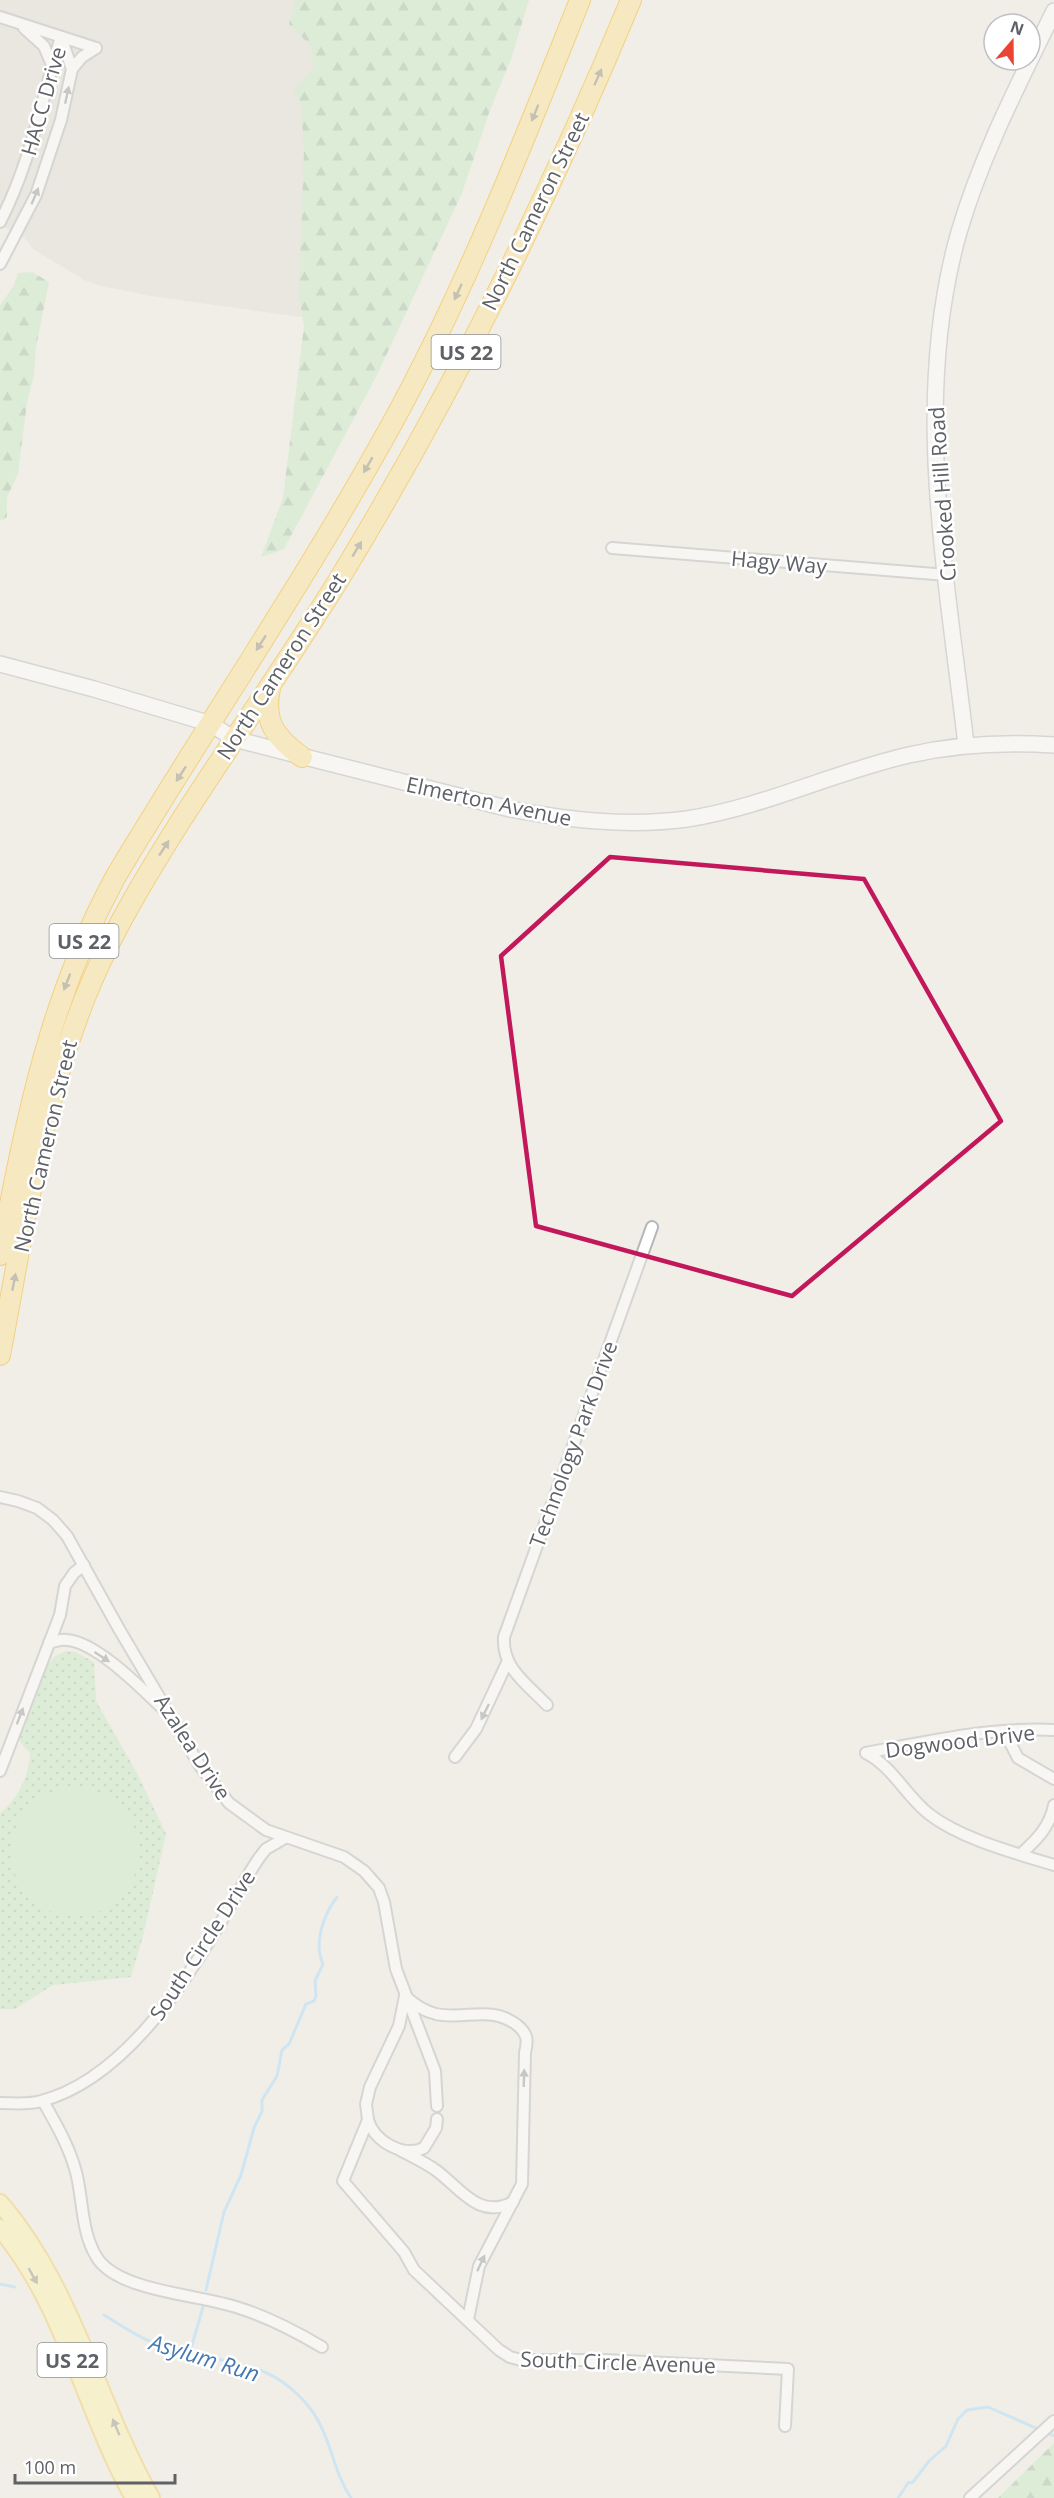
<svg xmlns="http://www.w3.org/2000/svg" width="1054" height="2498" font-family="'Open Sans',sans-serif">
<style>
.education{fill:#e0ddd5}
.grass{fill:url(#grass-dots)}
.forest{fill:url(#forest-firs)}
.pitch{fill:#c4e8c4}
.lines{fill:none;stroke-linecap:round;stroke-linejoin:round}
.stream{stroke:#a9d9ff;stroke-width:3}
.street-casing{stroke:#b4b7bb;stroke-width:14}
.secondary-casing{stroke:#b5b9be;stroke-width:18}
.primary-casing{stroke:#f2ca5f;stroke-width:20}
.highway-casing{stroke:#f7ac01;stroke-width:22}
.street{stroke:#fff;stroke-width:10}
.secondary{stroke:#fff;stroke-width:15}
.primary{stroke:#fff2ae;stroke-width:16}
.highway{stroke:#fde292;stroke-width:20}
.oneway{fill:#8e8874}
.oneway2{fill:#96999c}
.oneway3{fill:#969480}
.marked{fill:none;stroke:#c2185b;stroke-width:4.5;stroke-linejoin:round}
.labels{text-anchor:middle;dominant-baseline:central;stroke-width:5;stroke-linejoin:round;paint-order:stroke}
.shield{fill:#fff;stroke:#8e9195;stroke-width:1.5}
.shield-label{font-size:20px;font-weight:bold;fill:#5e6267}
.street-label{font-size:21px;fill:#5e6267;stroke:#fff}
.water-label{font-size:22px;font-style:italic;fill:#4378b2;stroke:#fff}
</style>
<defs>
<pattern id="grass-dots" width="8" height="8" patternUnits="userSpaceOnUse" patternTransform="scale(1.5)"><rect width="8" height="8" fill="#c4e8c4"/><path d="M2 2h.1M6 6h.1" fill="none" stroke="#a2bfa3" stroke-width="1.8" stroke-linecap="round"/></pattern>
<pattern id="forest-firs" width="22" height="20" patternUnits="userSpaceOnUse" patternTransform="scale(1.5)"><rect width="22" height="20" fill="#c4e8c4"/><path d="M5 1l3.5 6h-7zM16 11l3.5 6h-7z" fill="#a2bfa3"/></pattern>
</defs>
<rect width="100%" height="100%" fill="#f0eee7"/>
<!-- education -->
<polygon class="education" points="0,0 517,0 380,328 151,296 97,285 84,280 33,249 25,238 0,225"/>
<!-- grass -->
<path class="grass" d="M66,1651l9,1 19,10 2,39 42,74 28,59 -23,102 -12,41 -78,8 -38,24h-15v-196c18,-14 29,-37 30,-60l-11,-12 29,-76 7,-9z"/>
<!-- forest -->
<g class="forest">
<polygon points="296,0 529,0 512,56 489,113 462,193 377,375 284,549 261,557 283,498 304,326 299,295 304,149 301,104 294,91 314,67 311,46 289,24"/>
<polygon points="32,272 49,282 36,347 34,375 27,403 18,474 7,497 7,517 0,521 0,305 13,287 18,273"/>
<polygon points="1054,2443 1054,2498 998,2498"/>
</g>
<!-- pitch -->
<circle class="pitch" cx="75" cy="1852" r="64"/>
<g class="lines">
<!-- stream -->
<g class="stream">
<polyline points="0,2284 15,2287"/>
<path d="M206,2290l18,-78 17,-37 13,-47 8,-17v-11l15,-24 5,-26 7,-6 17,-40 8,-3 2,-5 -1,-15 8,-17c-10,-21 1,-50 14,-67"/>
<path d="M104,2315c20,12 38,25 61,32 55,18 102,8 144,60 22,27 23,63 42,91"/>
<polyline points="190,2352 203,2307"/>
<polyline points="898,2498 908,2483 913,2482 929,2461 946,2446 958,2419 967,2410 988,2407 1054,2436"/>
</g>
<!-- street casing -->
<g class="street-casing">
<g id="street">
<polyline points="0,17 96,48"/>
<polyline points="24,28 44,46 52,65"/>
<polyline points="72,69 82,57 96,48"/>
<path d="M0,222c31,-60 41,-121 61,-185"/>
<polyline points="0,264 36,195 61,120 72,69 61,37"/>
<polyline points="612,548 947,575"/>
<polyline points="0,1497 18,1501 37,1508 53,1520 67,1536 119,1629 200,1766 229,1803 266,1830 344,1857 364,1871 379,1888 384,1902 396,1969 435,2071 437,2106"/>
<path d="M49,1643c6,-2 12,-4 18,-3 29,2 73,47 94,67"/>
<path d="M547,1705c-21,-22 -45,-37 -43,-68l148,-410"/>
<polyline points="1004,1731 1018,1758 1054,1779"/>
<path d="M866,1753c27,14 40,43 63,61 32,25 86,39 125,51"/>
<path d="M866,1753c62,-12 125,-26 188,-23"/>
<polyline points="455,1757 476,1729 507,1663"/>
<polyline points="0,1771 60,1615 65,1586 74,1573 84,1565"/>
<path d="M1021,1854c15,-14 29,-27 33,-49"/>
<polyline points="405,1996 399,2026 370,2087 366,2104 368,2120 343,2181 404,2252 414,2270 499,2350 510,2357 521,2360 605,2360 788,2369 785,2426"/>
<path d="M407,1998c10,8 17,13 29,16 29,6 55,-9 81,11 11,9 11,15 8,28l-3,131 -43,82 -11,53"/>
<path d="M43,2101c13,23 26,45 33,71 7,27 5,59 20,84 20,36 104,38 143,52 29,9 56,23 83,39"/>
<path d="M0,2103c13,0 28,2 41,-2 78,-20 139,-110 178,-176 14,-22 25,-45 40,-67l7,-9 19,-11"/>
<path d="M368,2120c6,21 35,38 56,28l12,-20 1,-9"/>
<path d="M400,2150c13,7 26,13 37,21 24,18 42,49 76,31"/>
<polyline points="970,2498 1054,2421"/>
</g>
</g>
<!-- secondary casing -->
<g class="secondary-casing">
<g id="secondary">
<path d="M0,664l94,25 117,35 23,15 276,70c59,11 117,18 177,10 77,-12 147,-47 222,-64 48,-11 96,-13 145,-10"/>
<path d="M966,745c-19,-169 -55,-345 -7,-513 23,-78 60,-149 95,-221"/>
</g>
</g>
<!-- primary casing -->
<g class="primary-casing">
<g id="primary">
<path d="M0,2203c73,85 97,199 151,295"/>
<path d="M0,2228c65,77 85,183 134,270"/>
</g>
</g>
<!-- highway casing -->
<g class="highway-casing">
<g id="highway">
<path d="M270,688c-7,34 5,49 32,69"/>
<path d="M0,1255c27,-138 48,-254 116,-379 94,-157 198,-308 285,-469 70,-131 124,-269 179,-407"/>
<path d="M0,1355c24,-125 41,-256 92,-374 24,-56 56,-108 88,-159 52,-81 107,-159 158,-241 113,-185 210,-381 293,-581"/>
</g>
</g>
<!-- street -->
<use href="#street" class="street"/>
<!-- secondary -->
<use href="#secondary" class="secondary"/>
<!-- primary -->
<use href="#primary" class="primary"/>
<!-- highway -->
<use href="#highway" class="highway"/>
</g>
<!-- one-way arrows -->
<defs><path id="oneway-solid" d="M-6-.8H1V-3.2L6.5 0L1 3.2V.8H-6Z" transform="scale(1.5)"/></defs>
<g class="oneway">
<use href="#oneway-solid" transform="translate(598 77) rotate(-66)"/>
<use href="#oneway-solid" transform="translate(535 113) rotate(112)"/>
<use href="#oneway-solid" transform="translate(458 292) rotate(115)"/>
<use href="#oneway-solid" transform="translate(368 465) rotate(120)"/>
<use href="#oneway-solid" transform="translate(357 549) rotate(-59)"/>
<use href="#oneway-solid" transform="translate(261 643) rotate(123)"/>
<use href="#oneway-solid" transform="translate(181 774) rotate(123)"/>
<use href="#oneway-solid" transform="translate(164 848) rotate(-57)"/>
<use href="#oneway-solid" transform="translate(67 982) rotate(111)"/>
<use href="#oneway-solid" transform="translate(14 1282) rotate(-79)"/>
</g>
<g class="oneway2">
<use href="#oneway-solid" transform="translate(67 95) rotate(-78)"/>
<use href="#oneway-solid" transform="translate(35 196) rotate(-67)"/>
<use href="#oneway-solid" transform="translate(102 1657) rotate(33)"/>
<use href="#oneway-solid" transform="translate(485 1712) rotate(116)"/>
<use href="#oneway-solid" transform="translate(20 1716) rotate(-69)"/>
<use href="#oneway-solid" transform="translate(524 2078) rotate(-88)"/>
<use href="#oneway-solid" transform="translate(481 2263) rotate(-65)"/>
</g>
<g class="oneway3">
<use href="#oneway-solid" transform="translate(33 2276) rotate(61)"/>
<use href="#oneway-solid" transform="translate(116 2427) rotate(-113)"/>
</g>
<!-- marked area -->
<path d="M0 0H1054V2498H0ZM610,857l254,22 137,242 -209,175 -256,-70 -35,-270z" fill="#f0eee7" fill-opacity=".55" fill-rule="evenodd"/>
<path class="marked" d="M610,857l254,22 137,242 -209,175 -256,-70 -35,-270z"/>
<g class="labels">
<!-- shield labels -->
<g class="shield">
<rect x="431.5" y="335" width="69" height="34" rx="4.5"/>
<rect x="49.5" y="924" width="69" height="34" rx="4.5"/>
<rect x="37.5" y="2343" width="69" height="34" rx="4.5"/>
</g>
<g class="shield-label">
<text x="466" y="352">US 22</text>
<text x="84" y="941">US 22</text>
<text x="72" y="2360">US 22</text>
</g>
<!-- street labels -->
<g class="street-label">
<text transform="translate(43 101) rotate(-74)">HACC Drive</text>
<text transform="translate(535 211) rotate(-64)">North Cameron Street</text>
<text transform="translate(942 494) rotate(-94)">Crooked Hill Road</text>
<text transform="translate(779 562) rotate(5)">Hagy Way</text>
<text transform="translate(281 666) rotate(-57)">North Cameron Street</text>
<text transform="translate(489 801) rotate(12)">Elmerton Avenue</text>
<text transform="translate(45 1146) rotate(-77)">North Cameron Street</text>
<text transform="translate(573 1444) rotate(-70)">Technology Park Drive</text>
<text transform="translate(960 1741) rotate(-7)">Dogwood Drive</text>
<text transform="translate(193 1747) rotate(57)">Azalea Drive</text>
<text transform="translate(202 1945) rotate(-57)">South Circle Drive</text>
<text transform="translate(618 2362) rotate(2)">South Circle Avenue</text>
</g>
<!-- water labels -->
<g class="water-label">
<text transform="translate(205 2357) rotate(17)">Asylum Run</text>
</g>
</g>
<!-- north arrow -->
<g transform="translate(1012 42) rotate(20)"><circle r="28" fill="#ffffff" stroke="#bfc0c2" stroke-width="1.5"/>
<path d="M0-4.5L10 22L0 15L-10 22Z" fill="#e94434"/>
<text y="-9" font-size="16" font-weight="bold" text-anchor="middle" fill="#5e6267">N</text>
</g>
<!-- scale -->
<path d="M15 2474v9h160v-9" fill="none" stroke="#5e6267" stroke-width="3"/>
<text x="24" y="2474" font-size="18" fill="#5e6267" stroke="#ffffff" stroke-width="4.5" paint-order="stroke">100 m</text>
</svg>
